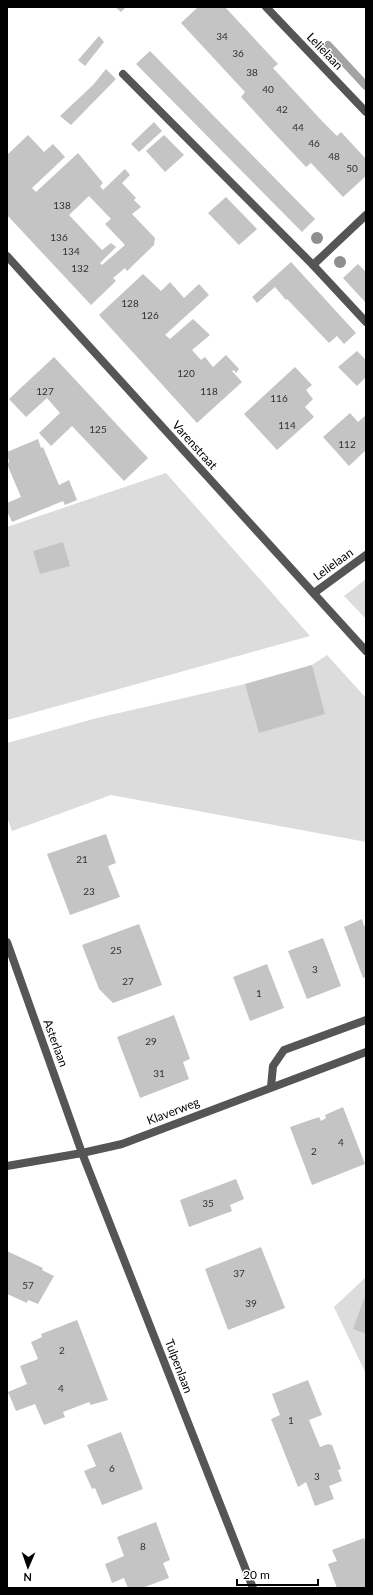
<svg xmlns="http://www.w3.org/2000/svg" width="373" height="1595" font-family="Lato,sans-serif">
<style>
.green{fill:#dcdcdc}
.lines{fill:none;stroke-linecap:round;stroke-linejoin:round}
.stream{stroke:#a3a3a3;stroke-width:8}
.building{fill:#c4c4c4;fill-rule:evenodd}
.minor{stroke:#555;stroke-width:8}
.tertiary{stroke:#555;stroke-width:8}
.tree{fill:#8f8f8f}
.labels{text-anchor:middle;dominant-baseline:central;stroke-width:3;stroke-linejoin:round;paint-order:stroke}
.number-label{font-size:10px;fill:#313131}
.street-label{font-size:12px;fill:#000;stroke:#fff}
</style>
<rect width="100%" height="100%" fill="#fff"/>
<!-- green -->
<g class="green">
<polygon points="166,473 310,636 7,720 7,527"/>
<polygon points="366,579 366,619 344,596"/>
<polygon points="327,655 366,698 366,842 111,795 12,831 7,817 7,743 97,718 245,684 312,665"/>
<polygon points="366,1277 366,1374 334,1307"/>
</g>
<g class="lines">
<!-- stream -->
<polyline class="stream" points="328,45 366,86"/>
</g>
<!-- building -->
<g class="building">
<polygon points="115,7 126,7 121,12"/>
<polygon points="198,7 225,7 278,64 273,68 322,121 337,136 341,132 366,159 366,176 343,197 311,163 306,167 274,133 241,97 245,92 181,23"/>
<polygon points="99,36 104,42 85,66 78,60"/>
<polygon points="150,51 315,219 302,232 136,64"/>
<polygon points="106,69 116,79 71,125 60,116 93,85"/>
<polygon points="154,122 162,131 139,152 131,144"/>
<path d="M28,135l16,17 9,-8 12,13 -33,31 4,4 42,-39 25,30 -3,3 3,4 22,-21 5,6 -8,8 14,15 -2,2 7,7 -9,7 23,24 -1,7 -27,26 -2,-3 -12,10 3,3 -25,24 -84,-90v-60zM89,196l22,23 -6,5 20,21 -23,20 -2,-2 16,-16 -5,-4 -9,7 -33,-35z"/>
<polygon points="164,135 184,155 165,172 146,151"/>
<polygon points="226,197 257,229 239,245 208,213"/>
<polygon points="291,262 356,333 344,344 337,336 329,343 287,299 286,300 275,287 257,303 252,297"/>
<polygon points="358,264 366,272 366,303 343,278"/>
<polygon points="143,274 161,291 170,282 184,298 199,284 209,295 165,335 170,339 193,319 210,335 192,350 201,360 205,357 213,367 226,355 239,369 236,373 234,370 232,371 242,382 197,423 99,315"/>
<polygon points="357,351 365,359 366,358 366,377 357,386 338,367"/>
<polygon points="54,357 148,458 124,481 72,426 51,446 39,433 60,413 47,398 26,417 9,399"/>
<polygon points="295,367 312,385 306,390 313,399 305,407 314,417 277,450 244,414"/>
<polygon points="350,413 358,422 366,415 366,450 349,466 323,437"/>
<polygon points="38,439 41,448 43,447 59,485 69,480 77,500 65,505 63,501 12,522 7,511 7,503 21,497 7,464 9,462 7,452"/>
<polygon points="63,542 70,566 40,574 33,551"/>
<polygon points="312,665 325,714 259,733 245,684"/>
<polygon points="106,834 116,863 108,866 120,897 70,915 47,854"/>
<polygon points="362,919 364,926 366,926 366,977 363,978 344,927"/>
<polygon points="139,924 162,985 113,1003 99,989 82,945"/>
<polygon points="323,938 341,986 307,999 288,951"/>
<polygon points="267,964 284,1008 250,1021 233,977"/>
<polygon points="174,1015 190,1059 183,1062 189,1079 140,1098 117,1037"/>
<polygon points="343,1107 365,1164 312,1185 290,1127 319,1117 321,1121 326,1118 325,1115"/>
<polygon points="236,1179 244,1199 230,1205 232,1211 189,1227 180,1200"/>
<polygon points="261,1247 285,1308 228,1330 205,1269"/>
<polygon points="7,1251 43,1268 42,1270 54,1276 38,1304 28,1300 27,1303 7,1294"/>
<polygon points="365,1296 366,1296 366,1334 353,1329"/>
<polygon points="77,1320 108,1400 91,1405 89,1402 63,1412 65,1417 44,1425 35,1404 16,1411 8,1392 27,1384 20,1366 38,1359 31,1342 42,1337 41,1334"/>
<polygon points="308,1380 322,1415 309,1420 320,1447 328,1444 332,1445 341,1469 338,1470 342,1481 329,1486 334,1499 315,1506 306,1482 298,1487 271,1419 280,1415 272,1394"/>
<polygon points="121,1432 143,1489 102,1505 95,1488 92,1489 84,1471 96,1466 87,1445"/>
<polygon points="156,1522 170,1560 163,1563 169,1578 142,1588 128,1588 124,1578 112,1583 105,1564 124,1556 117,1537"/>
<polygon points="364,1538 366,1544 366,1588 337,1588 328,1564 337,1561 332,1550"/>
</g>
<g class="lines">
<!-- minor -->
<g class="minor">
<polyline points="266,7 366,112"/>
<polyline points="123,74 313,265 366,322"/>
<polyline points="7,256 366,651"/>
<polyline points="313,265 366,215"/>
<polyline points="314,593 366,555"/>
<polyline points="271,1087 273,1066 284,1050 366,1020"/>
<polyline points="7,1166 82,1153 122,1144 366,1052"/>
</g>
<!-- tertiary -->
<polyline class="tertiary" points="7,942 82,1153 253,1588"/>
</g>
<!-- trees -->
<g class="tree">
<circle cx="317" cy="238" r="6"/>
<circle cx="340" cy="262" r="6"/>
</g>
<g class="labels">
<!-- number labels -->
<g class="number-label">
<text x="222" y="36">34</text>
<text x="238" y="53">36</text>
<text x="252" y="72">38</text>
<text x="268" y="89">40</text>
<text x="282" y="109">42</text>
<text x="298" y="127">44</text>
<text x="314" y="143">46</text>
<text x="334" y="156">48</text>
<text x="352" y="168">50</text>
<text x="62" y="205">138</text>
<text x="59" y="237">136</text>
<text x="71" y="251">134</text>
<text x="80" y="268">132</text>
<text x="130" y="303">128</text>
<text x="150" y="315">126</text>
<text x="186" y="373">120</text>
<text x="45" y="391">127</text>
<text x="209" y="391">118</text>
<text x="279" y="398">116</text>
<text x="287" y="425">114</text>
<text x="98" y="429">125</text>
<text x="347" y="444">112</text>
<text x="82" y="859">21</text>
<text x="89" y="891">23</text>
<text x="116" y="950">25</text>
<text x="315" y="969">3</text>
<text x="128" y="981">27</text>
<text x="259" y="993">1</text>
<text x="151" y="1041">29</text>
<text x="159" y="1073">31</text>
<text x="341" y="1142">4</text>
<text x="314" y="1151">2</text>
<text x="208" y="1203">35</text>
<text x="239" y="1273">37</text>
<text x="28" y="1285">57</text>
<text x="251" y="1303">39</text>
<text x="62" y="1350">2</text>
<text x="61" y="1388">4</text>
<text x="291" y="1420">1</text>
<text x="112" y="1468">6</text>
<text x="317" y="1476">3</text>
<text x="143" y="1546">8</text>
</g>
<!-- street labels -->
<g class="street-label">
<text transform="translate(325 51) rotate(46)">Lelielaan</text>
<text transform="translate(195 445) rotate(48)">Varenstraat</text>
<text transform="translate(333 564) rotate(-36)">Lelielaan</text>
<text transform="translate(56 1043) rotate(70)">Asterlaan</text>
<text transform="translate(173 1111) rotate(-21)">Klaverweg</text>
<text transform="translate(179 1366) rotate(69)">Tulpenlaan</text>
</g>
</g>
<!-- border -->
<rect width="373" height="1595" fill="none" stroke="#000000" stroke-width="16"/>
<!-- north arrow -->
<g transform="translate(28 1567) rotate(182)" stroke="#ffffff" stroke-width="3" paint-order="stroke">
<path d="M0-3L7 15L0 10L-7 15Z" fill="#000000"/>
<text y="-6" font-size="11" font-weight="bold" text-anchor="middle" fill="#000000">N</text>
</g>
<!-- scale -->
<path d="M237 1579v6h81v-6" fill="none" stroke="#000000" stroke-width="2"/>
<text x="243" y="1579" font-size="12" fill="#000000" stroke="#ffffff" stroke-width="3" paint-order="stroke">20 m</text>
</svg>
